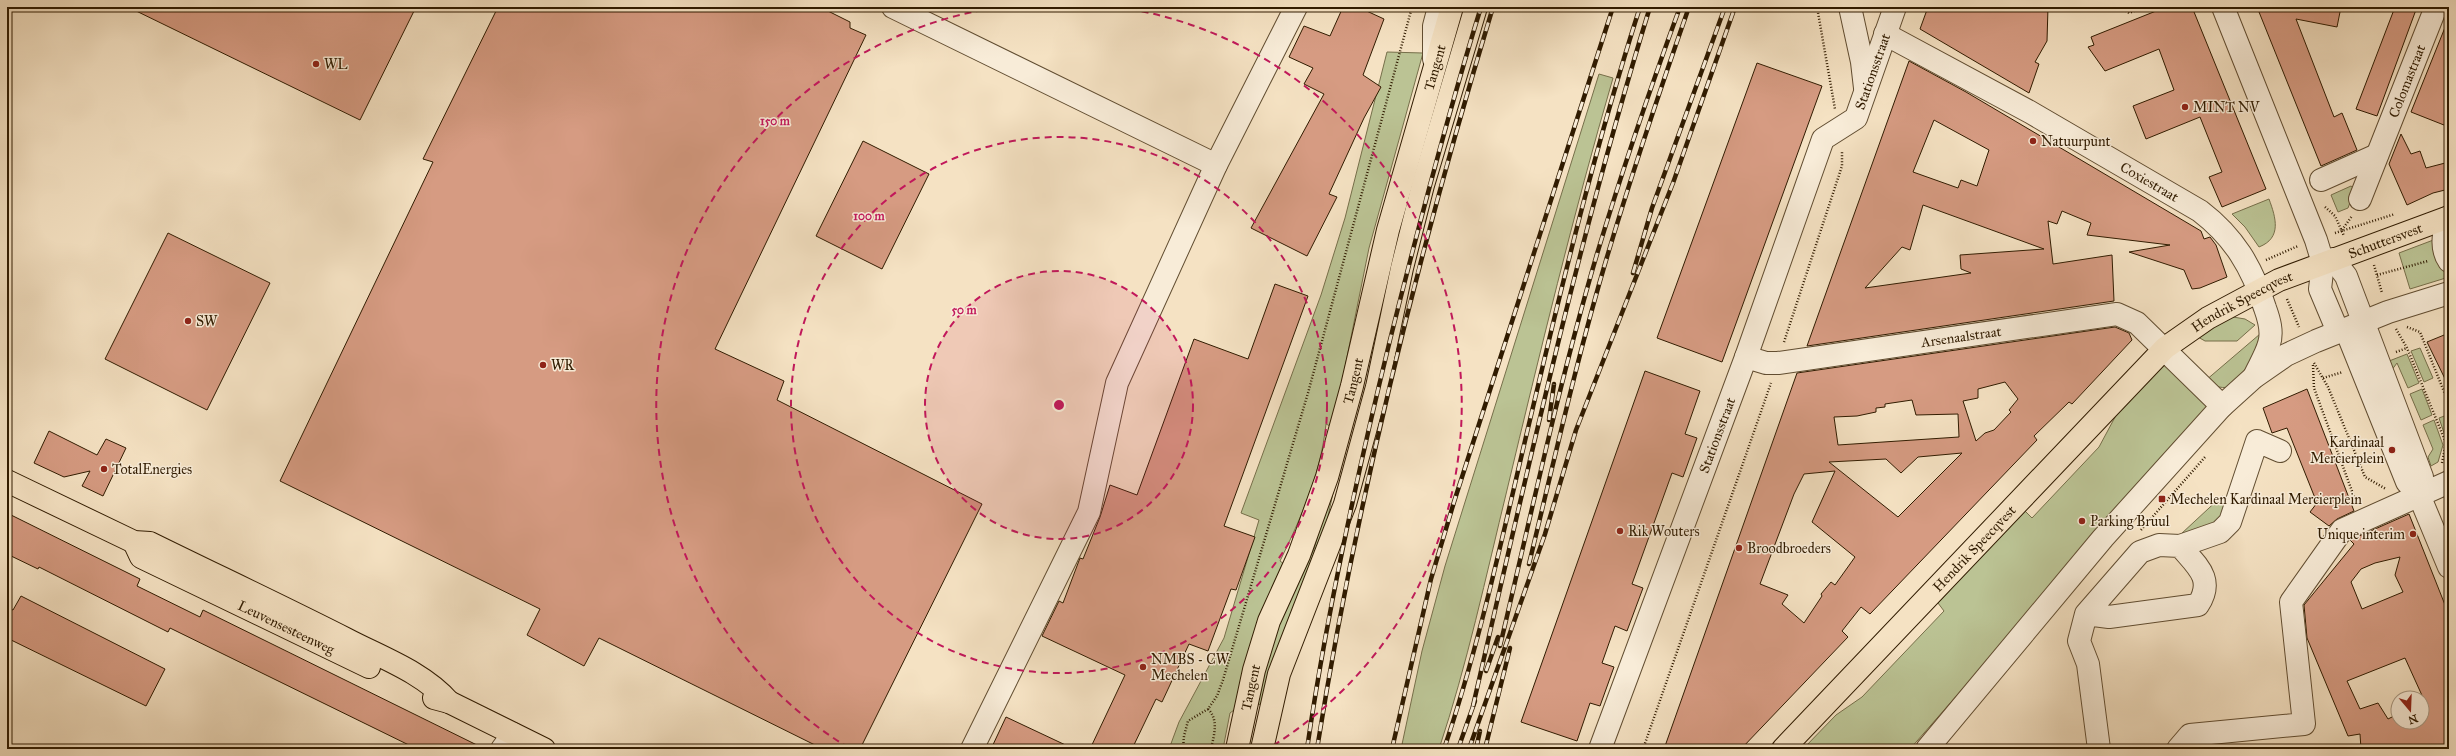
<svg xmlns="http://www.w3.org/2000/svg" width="2456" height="756" font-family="'IM FELL Great Primer',serif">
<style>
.green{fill:#bbc394;stroke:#766f4a}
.building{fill:#d69b82;stroke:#301b00;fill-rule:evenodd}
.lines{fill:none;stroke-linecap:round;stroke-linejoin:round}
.minor-casing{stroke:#614d31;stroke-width:24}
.major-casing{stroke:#301b00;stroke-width:24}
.highway-casing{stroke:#301b00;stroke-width:24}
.path{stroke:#301b00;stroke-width:2.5;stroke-dasharray:1 2;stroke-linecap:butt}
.minor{stroke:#f8ecd8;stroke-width:22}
.major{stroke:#f5e2c3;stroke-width:22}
.highway{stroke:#f5e2c3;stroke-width:22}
.rail-casing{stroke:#301b00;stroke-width:4.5}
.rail{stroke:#f8ecd8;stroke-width:3;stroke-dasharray:9;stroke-linecap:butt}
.ring{fill:none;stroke:#c2185b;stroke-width:2;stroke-dasharray:7 5}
.poi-dot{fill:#8f2418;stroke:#f8ecd8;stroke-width:1.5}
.labels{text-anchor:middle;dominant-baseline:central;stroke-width:3;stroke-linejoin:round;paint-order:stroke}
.poi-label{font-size:14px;fill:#301b00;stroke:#f8ecd8;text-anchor:start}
.street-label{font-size:14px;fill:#301b00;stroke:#f8ecd8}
.centre{fill:#c2185b;stroke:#f8ecd8;stroke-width:2}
.ring-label{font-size:12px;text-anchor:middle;font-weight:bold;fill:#c2185b;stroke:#f8ecd8;stroke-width:3;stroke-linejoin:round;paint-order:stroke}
</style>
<rect width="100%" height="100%" fill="#f5e2c3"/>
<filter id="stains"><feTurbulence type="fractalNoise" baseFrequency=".005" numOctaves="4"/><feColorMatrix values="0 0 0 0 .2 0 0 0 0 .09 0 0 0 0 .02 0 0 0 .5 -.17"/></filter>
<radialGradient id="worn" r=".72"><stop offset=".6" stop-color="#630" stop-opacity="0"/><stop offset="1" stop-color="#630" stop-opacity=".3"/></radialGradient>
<!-- green -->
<g class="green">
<path d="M1387,52l36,1 -54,195 -26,129h2l-13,50 -6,-3c-5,49 -25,94 -46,137l4,3 25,-5 5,-10 21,-75h2l-18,85 -56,146c-13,-3 -23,0 -33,8l-7,36h-54l10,-27 45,-84 35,-118 -18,-7 80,-218 24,-77z"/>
<path d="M1599,74l14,4c-40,137 -73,274 -106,412 -21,86 -40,175 -68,259h-38l21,-98 23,-85z"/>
<polygon points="2351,186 2355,189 2348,208 2338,212 2331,195"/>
<path d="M2269,199c7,19 13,39 -10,48l-14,-20 -13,-13z"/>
<polygon points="2436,239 2449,277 2410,289 2399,253"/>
<polygon points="2233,317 2245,319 2255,325 2237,341 2205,341 2198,337 2223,319"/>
<path d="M2260,334c-2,13 -18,48 -31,53 -9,2 -16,-2 -24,-6z"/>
<polygon points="2420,348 2433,378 2424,382 2411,351"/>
<polygon points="2407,354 2419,383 2408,388 2397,363 2388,375 2384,363"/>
<polygon points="2163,364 2209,407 1910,749 1803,749 1836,715 1862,697 1944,611 1938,603 2024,510 2032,518 2099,447 2121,406"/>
<polygon points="2422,389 2432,415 2421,420 2410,394"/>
<polygon points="2447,415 2449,421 2449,460 2447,461 2448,445 2439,418"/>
<polygon points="2434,420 2443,445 2438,462 2431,466 2428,457 2433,449 2423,425"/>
<polygon points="2222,496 2230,501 2219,523 2184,537 2181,534"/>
</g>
<!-- building -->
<g class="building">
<polygon points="128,7 416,7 360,120"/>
<polygon points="498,7 820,7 850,22 850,28 866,35 715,349 784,381 777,400 982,504 860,749 823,749 599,638 584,666 527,635 540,609 280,481 433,162 423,159"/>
<polygon points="1343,7 1358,7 1384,19 1363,75 1381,87 1364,118 1329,194 1337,197 1307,256 1251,228 1324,94 1304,84 1313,68 1289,57 1304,26 1330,36"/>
<polygon points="1928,7 2048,7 2047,41 2035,62 2039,64 2029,93 1920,29"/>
<polygon points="2155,7 2192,7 2266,189 2222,207 2209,177 2222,172 2200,117 2146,139 2133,106 2174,90 2159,49 2105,71 2088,47 2094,45 2091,37 2156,11"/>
<polygon points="2257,7 2341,7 2337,27 2296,19 2334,117 2342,113 2357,150 2321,166"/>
<polygon points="2395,7 2417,7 2377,116 2356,109"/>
<polygon points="2448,20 2449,20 2449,127 2411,112"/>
<path d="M1909,61l57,31 235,139 3,8 6,-2 6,8 11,32 -27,11 -8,1 -8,-19 -55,-18 41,-7 -83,-10 4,-12 -29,-12 -5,13 -9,-3 5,43 59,-9 2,46 -307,45zM1934,120l55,30 -12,36 -16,-6 -3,8 -45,-16zM1923,205l121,44 -84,6 1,14 10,4 -106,15 37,-41 8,3z"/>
<polygon points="1757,63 1822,86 1722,362 1657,338"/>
<polygon points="2401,134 2411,154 2420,151 2426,168 2449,162 2449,189 2433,193 2407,205 2389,164"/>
<polygon points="863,141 929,174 882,269 816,236"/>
<polygon points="168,233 270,283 207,410 105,359"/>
<polygon points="1275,284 1308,296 1224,526 1255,537 1236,590 1231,589 1208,651 1189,644 1162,702 1156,699 1132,749 1090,749 1125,675 1042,636 1059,601 1063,603 1080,558 1083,559 1100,517 1110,485 1137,495 1194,339 1248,359"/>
<path d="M2115,327l14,6 3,7 -60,64 -3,-2 -35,34 3,4 -167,174 -9,-7 -19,24 6,6 -107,112h-77l133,-376zM2005,382l13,17 -9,11 2,2 -17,18 -9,3 -9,8 -13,-40 15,-3v-9zM1912,400l4,15 42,-1 1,23 -121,8 -4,-28 23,-1 19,-4v-4l9,-1v-3zM1962,453l-64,64 -69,-55 57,-3 15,14 17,-16zM1835,471l-23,51 43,35 -20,28 -4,-3 -10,12 1,2 -18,27 -22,-19 6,-9 -28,-11 34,-90 10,-20z"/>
<polygon points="2449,333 2449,387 2427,342"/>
<polygon points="1645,371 1700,391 1685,434 1697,438 1683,477 1672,473 1632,584 1643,588 1627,631 1615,626 1602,663 1614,667 1600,706 1590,703 1577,741 1521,722"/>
<polygon points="2307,389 2354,511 2337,519 2329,526 2310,512 2317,503 2287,428 2272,433 2263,408"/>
<polygon points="49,431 97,455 106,439 126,448 103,496 82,486 90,471 64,477 34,463"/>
<polygon points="7,513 140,579 137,586 200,617 203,610 485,749 417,749 170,628 168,632 39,567 38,569 7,554"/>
<path d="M2409,514l40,101v134h-88l-1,-15 -12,2 -41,-98 -3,-33 50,-61 -4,-4zM2400,557l-5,18 8,17 -41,17 -11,-27 10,-13 14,-6zM2405,658l20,44 -3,1v19h-24v-8l-10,5 -10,-16 -18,6 -13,-28z"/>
<polygon points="21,596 165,669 146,706 7,638 7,608 13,610"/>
<polygon points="1006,717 1074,749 991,749"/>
</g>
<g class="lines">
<!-- minor casing -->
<g class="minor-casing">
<g id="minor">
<polyline points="893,7 1216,165"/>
<polyline points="1850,7 1862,62 1865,88"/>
<polyline points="2223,7 2316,240 2323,263 2320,289 2336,327 2346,330"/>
<path id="s1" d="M1885,34l145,78 170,99c34,26 52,56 65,97 4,11 8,24 4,36 -3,11 -10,22 -15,33"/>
<polyline points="1434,59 1434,26 1439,7"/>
<polyline points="2321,180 2377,155"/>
<path id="s2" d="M2360,199l76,-192"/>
<path d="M2447,218c-3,15 -7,30 2,43"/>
<polyline points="2333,259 2346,276 2422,477 2419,495"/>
<polyline points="2346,330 2407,482 2419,495 2449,567"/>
<path id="s3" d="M1746,357l20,6h12l339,-49 20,9 85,83"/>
<polyline points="2180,546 2220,532 2230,522 2257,441 2280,451"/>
<path d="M2086,614l23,3 89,-12c17,-26 -1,-39 -18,-59l-21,-1 -19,7 -54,62 -7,27 9,23 11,85"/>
<polyline points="502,749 513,734"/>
<polyline points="972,749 1089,512 1117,383 1216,165 1296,7"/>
<path id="s4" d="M1600,749l146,-392 77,-218 33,-21 39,-111"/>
<polyline points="1927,749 2103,538 2222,406 2253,378 2286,355 2316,341 2388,312 2449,293"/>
<polyline points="2178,749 2190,735 2304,724 2291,602 2342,530 2449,482"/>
</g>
</g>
<!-- major casing -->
<g class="major-casing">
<g id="major">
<path d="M7,481l127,61 16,1c65,32 131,63 196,96 34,18 77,33 103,63"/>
<path id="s5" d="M134,542l7,15 228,110"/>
<polyline points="434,698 449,702 544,749"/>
<path id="s6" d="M1783,749l382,-401 43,-30 71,-38 170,-63"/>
</g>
</g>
<!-- highway casing -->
<g class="highway-casing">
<g id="highway">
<path id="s7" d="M1237,749l17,-79 15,-49 30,-66 28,-78 25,-91 36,-156 64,-223"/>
<polyline points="1262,749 1279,674 1345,504 1377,387 1402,268 1423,185 1476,7"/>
</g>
</g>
<!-- path -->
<g class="path">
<polyline points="1817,7 1835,109"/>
<polyline points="2121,7 2129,13 2144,7"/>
<polyline points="2148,7 2149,10"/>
<polyline points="2325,207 2335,216 2344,236"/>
<polyline points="2342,230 2352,216"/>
<polyline points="2335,233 2395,214"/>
<polyline points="2266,260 2298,246"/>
<polyline points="2374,265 2382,293"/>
<polyline points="2377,275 2428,261"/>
<polyline points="2287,299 2299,327"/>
<polyline points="2407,327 2420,332 2449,404"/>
<polyline points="2396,329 2407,348 2446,443 2442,463"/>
<polyline points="1784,342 1842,166 1842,151"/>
<polyline points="2396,352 2407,348"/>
<polyline points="2314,363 2328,387 2365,477 2386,489"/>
<polyline points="2313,365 2314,388 2356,502"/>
<polyline points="2323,378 2343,372"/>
<polyline points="2141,530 2205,457"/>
<path d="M1208,709c11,11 6,26 3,40"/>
<polyline points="1183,749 1184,736 1188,721 1208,709 1217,696 1223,680 1308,393 1412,7"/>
<polyline points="1643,749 1771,383"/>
</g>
<!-- minor -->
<use href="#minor" class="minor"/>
<!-- major -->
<use href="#major" class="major"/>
<!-- highway -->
<use href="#highway" class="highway"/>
<!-- rail casing -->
<g class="rail-casing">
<g id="rail">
<polyline points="1633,273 1652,208 1725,7"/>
<polyline points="1549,420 1554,384"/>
<path d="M1529,564c25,-103 48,-206 78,-307 25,-84 53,-167 82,-250"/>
<path d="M1500,646c31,-131 59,-263 97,-392 25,-83 53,-165 83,-247"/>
<polyline points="1486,671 1498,637"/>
<path d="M1473,706c54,-234 106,-469 177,-699"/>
<path d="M1307,749c20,-138 50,-274 83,-409 28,-112 57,-223 91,-333"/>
<path d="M1317,749c40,-252 102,-498 176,-742"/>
<polyline points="1392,749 1431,579 1454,502 1613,7"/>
<path d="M1444,749c36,-106 59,-216 85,-325 33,-140 67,-280 111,-417"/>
<polyline points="1458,749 1475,701"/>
<polyline points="1469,749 1545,534 1576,430 1673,183 1735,7"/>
<polyline points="1476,749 1480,731"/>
<polyline points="1485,749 1510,648"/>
</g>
</g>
<!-- rail -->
<use href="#rail" class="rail"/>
</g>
<!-- distance rings -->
<circle cx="1059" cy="405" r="134" fill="#c2185b" fill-opacity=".12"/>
<g class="ring">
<circle cx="1059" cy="405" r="134"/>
<circle cx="1059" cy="405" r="268"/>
<path d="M849 748A402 402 0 0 1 1000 7M1118 7A402 402 0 0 1 1269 748"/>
</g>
<!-- markers -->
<g class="poi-dot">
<circle cx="316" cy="64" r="4"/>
<circle cx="2185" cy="107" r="4"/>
<circle cx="2033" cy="141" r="4"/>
<circle cx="188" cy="321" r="4"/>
<circle cx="543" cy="365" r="4"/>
<circle cx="2392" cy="450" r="4"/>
<circle cx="104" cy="469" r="4"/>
<rect x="2158" y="495" width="8" height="8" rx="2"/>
<circle cx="2082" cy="521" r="4"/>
<circle cx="1620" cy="531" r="4"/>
<circle cx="2413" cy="534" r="4"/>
<circle cx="1739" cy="548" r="4"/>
<circle cx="1143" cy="667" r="4"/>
</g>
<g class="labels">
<!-- poi labels -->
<g class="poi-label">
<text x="324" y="64">WL</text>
<text x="2193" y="107">MINT NV</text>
<text x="2041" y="141">Natuurpunt</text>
<text x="196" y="321">SW</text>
<text x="551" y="365">WR</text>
<text x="2384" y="442" text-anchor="end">Kardinaal<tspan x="2384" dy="16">Mercierplein</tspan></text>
<text x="112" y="469">TotalEnergies</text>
<text x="2170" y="499">Mechelen Kardinaal Mercierplein</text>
<text x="2090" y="521">Parking Bruul</text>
<text x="1628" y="531">Rik Wouters</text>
<text x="2405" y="534" text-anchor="end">Unique interim</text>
<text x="1747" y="548">Broodbroeders</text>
<text x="1151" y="659">NMBS - CW<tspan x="1151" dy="16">Mechelen</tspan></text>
</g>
<!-- street labels -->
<g class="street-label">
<text stroke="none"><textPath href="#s7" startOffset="711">Tangent</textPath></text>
<text stroke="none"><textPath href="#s4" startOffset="738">Stationsstraat</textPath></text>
<text stroke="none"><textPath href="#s2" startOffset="127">Colomastraat</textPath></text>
<text stroke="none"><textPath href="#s1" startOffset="303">Coxiestraat</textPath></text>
<text stroke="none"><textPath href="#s6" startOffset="800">Schuttersvest</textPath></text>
<text stroke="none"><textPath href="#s6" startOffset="644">Hendrik Speecqvest</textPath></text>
<text stroke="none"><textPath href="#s3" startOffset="218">Arsenaalstraat</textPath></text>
<text stroke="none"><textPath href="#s7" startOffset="387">Tangent</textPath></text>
<text stroke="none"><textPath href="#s4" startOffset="335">Stationsstraat</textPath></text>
<text stroke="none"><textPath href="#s6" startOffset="277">Hendrik Speecqvest</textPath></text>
<text stroke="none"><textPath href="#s5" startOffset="178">Leuvensesteenweg</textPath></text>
<text stroke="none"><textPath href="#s7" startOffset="63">Tangent</textPath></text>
</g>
</g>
<circle cx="1059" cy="405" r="6" class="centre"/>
<g class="ring-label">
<text x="775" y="125">150 m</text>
<text x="869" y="220">100 m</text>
<text x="964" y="314">50 m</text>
</g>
<!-- margin -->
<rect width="2456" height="756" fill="none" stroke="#f5e2c3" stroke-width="24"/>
<rect x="8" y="8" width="2440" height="740" fill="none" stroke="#301b00" stroke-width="2"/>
<rect x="12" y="12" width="2432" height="732" fill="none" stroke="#301b00"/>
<!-- north arrow -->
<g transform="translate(2410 710) rotate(161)"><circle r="19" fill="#f8ecd8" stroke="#a89882"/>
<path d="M0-3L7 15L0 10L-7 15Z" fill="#8f2418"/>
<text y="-6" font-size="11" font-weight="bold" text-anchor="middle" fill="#301b00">N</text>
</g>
<rect width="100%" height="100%" filter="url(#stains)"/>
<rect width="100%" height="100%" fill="url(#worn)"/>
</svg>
